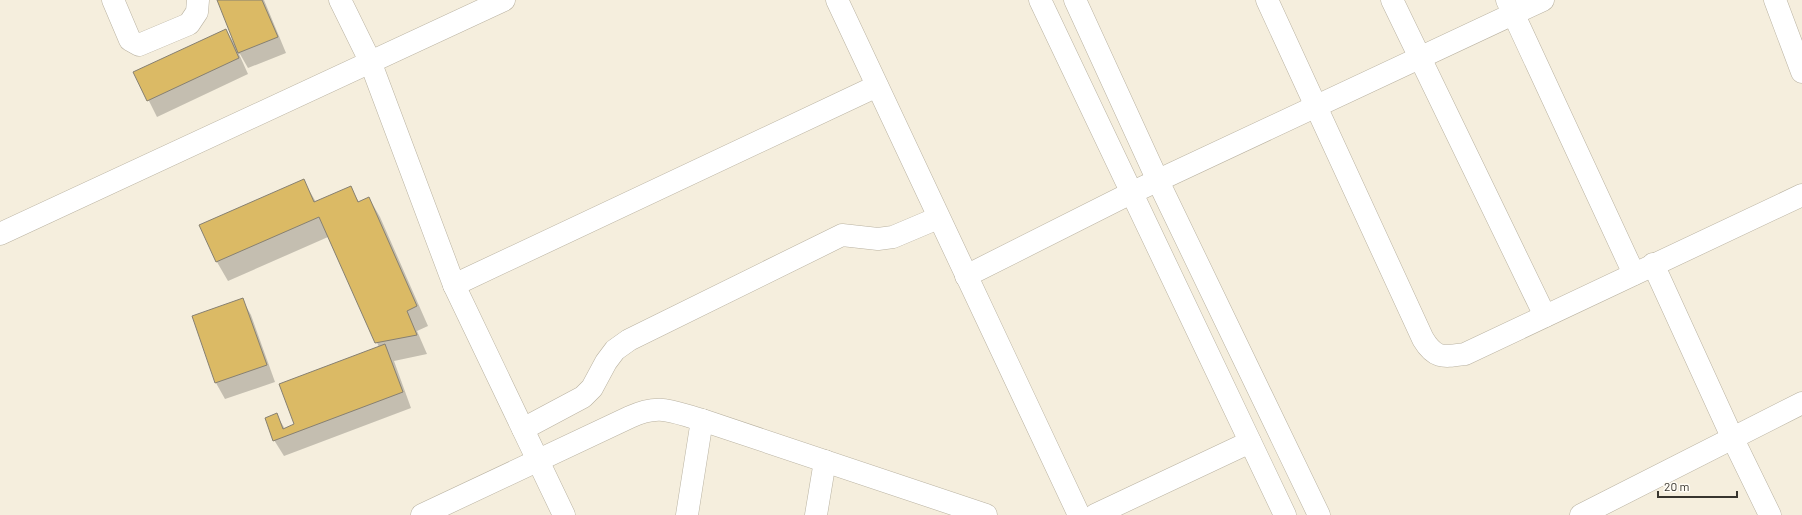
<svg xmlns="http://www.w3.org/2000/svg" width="1802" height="515" font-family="Barlow,sans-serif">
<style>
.shadow{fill:#0003}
.building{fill:#dbba65;stroke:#878071}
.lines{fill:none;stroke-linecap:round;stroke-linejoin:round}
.minor-casing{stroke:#b9b2a1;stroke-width:23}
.minor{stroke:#fff;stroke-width:22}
</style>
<rect width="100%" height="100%" fill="#f5eedd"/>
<!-- shadow -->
<g class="shadow">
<polygon points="218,0 264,0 286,53 248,68 240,54 239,54 248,74 157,117 135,73 226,30 237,48"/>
<polygon points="303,180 316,202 350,187 359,202 369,198 380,217 428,326 417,331 427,354 394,361 411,408 284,456 274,440 276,414 285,429 295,425 379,347 328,237 228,281 217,262 200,225"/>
<polygon points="242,299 251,315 275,382 225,399 216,383 193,317"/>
</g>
<!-- building -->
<g class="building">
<polygon points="217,0 262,0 278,37 238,53"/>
<polygon points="226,29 239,58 147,101 133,72"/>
<polygon points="304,179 314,202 351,186 358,202 369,197 417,306 407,311 417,335 375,343 319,217 216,262 199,225"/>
<polygon points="243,298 267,365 215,383 192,316"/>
<polygon points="385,344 403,392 273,441 265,418 277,413 283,429 294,424 279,384"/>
</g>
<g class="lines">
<!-- minor casing -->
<g class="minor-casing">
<g id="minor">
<polyline points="113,0 130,40 139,45 189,24 197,12 198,0"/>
<polyline points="340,0 370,61 454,285 564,515"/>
<polyline points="837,0 1079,515"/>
<polyline points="1040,0 1285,515"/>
<polyline points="1075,0 1158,181 1319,515"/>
<path d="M1267,0l156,339c12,20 20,18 42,15l337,-159"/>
<polyline points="1392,0 1545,316"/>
<polyline points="1507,0 1634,274"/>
<polyline points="1775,0 1802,72"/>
<polyline points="0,234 504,0"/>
<polyline points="1653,264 1732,437 1770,515"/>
<polyline points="966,276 1131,193 1543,0"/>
<polyline points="454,285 877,86"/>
<polyline points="523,429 583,397 592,388 606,362 615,350 629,340 842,235 878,239 893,237 938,218"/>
<path d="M422,515l208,-98c30,-14 42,-5 72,3l284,95"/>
<polyline points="687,515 702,420"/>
<polyline points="816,515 825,461"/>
<polyline points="1095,515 1250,442"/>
<polyline points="1581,515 1802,403"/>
</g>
</g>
<!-- minor -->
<use href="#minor" class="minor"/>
</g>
<!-- scale -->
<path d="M1658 491v6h79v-6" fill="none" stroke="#38352e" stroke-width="2"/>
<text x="1664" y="491" font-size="12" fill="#38352e" stroke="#fffcf5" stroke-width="3" paint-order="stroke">20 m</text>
</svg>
